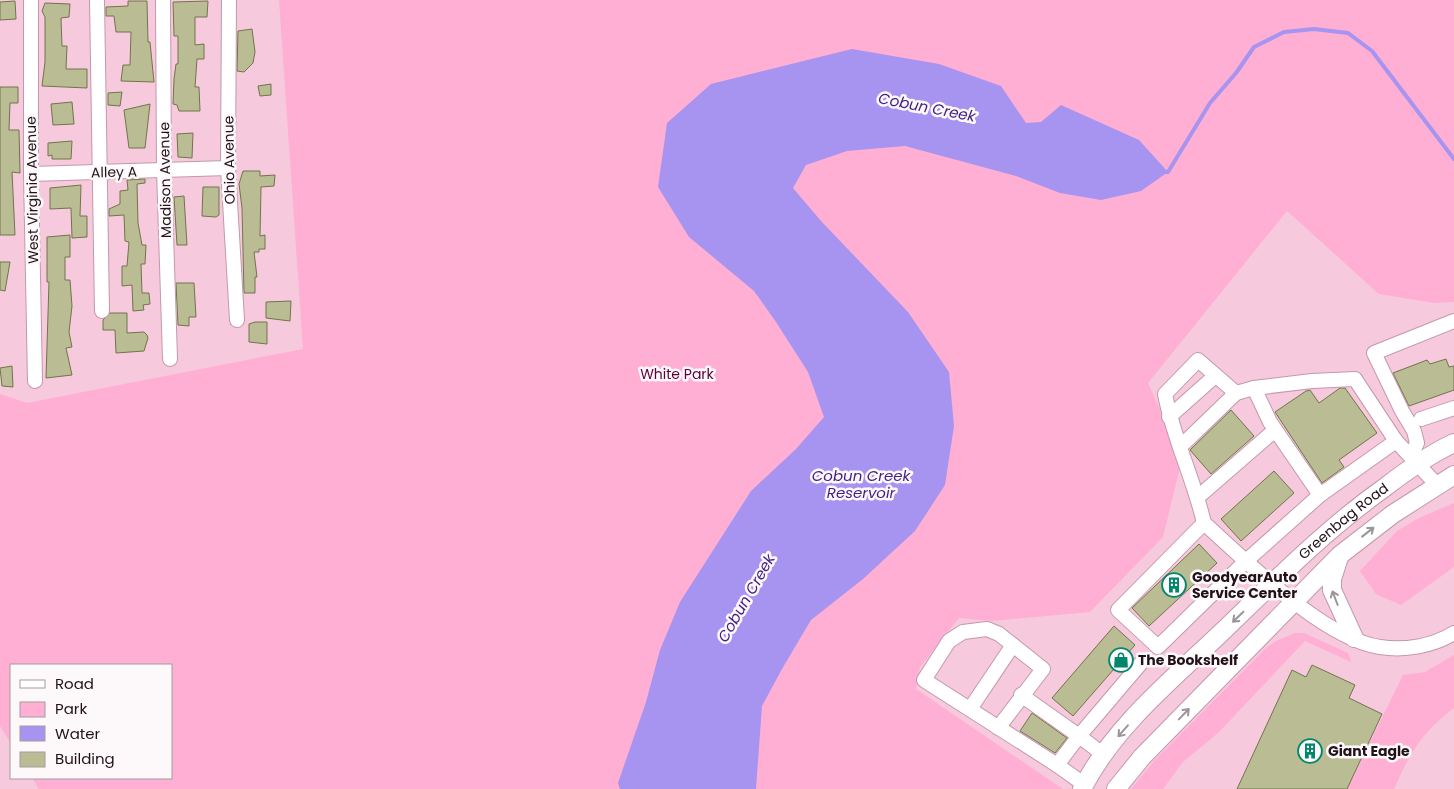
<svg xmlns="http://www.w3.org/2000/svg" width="1454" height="789" font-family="Poppins,sans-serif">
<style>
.green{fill:#ffafd3}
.water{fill:#a694f0}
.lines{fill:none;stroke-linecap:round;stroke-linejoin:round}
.stream{stroke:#a694f0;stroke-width:4}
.building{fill:#babd93;stroke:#71744c}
.minor-casing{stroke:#c498ab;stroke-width:16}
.major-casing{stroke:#c498ab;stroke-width:20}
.minor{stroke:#fff;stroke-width:14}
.major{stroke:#fff;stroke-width:18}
.oneway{stroke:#9b9498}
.labels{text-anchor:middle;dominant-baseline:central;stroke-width:5;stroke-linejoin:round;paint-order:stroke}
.street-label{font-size:14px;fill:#211219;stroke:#fdf8fa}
.park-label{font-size:14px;fill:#5c0139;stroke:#fdf8fa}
.poi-label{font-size:14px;font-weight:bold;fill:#211219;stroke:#fdf8fa;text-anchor:start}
.water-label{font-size:15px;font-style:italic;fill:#421e87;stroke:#fdf8fa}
</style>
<rect width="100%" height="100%" fill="#f7c9dd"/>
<!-- green -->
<g class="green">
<polygon points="279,0 1454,0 1454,302 1434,303 1379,294 1287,211 1148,383 1182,459 1163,537 1090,612 992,621 959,618 920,667 916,689 1063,789 39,789 32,778 171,778 171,665 11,665 11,744 0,726 0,394 27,403 303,349"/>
<polygon points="1454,503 1454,567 1401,605 1376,594 1360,571 1397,531 1419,518"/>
<polygon points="1295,633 1304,633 1348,653 1351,662 1305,641 1218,733 1183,762 1163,789 1131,789 1154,761 1266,648 1276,641"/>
<path d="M1454,655v53c-32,24 -44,45 -60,81h-47l56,-114 22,-3z"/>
</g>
<!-- water -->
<polygon class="water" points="852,49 939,64 1001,86 1026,123 1041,122 1061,105 1139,140 1168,172 1141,191 1101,200 1060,193 1016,176 905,146 847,151 806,165 793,188 821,221 908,312 949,372 954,426 945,485 915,531 863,579 811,620 782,669 762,706 756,789 620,789 618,783 646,702 660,650 680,602 751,491 796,449 824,417 808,372 776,322 754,291 689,237 658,187 667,123 711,84"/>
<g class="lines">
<!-- stream -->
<polyline class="stream" points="1163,172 1168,172 1210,103 1236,73 1254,47 1284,32 1314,29 1348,33 1372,51 1454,159"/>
</g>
<!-- building -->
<g class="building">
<polygon points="15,1 16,19 0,20 0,2"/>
<polygon points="128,1 147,1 148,42 150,42 154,82 121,81 123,65 130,65 131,32 116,32 114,16 106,16 106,7 128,6"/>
<polygon points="208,1 207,17 195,17 195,45 204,44 204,59 197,59 195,87 199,87 200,111 179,111 177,105 173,104 174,79 176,64 178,64 178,36 174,36 173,2"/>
<polygon points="45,3 70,4 69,17 61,18 62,46 67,46 66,69 87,69 87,88 42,86 45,62 45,17 42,11"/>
<polygon points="252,29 255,52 253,63 244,72 237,71 238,31"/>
<polygon points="271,84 271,95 260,96 258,86"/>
<polygon points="0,87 18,87 18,103 10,103 9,130 19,130 20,173 12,172 15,235 0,235"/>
<polygon points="122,92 120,106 108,105 108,93"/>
<polygon points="72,102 74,124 53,125 51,104"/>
<polygon points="150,104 145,148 129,148 124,110"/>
<polygon points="193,133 192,158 178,157 177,134"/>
<polygon points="72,141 71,159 52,159 52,155 48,156 48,143"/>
<polygon points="243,171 260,171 260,176 275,175 274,186 261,187 260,236 265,235 265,249 259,249 259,252 254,252 257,277 255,277 255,293 244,293 242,208 239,184"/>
<polygon points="145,179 145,183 137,184 138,223 142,245 146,245 145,264 141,264 142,293 149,293 150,304 143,305 144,310 133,311 132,285 122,286 122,266 127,266 129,242 125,241 124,215 109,216 109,209 120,204 120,191 128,190 127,180"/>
<polygon points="81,185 80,216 87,216 87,237 72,238 71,208 50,209 50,188"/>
<polygon points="203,187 219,187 219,215 216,217 202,216"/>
<polygon points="184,196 187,245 177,245 174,197"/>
<polygon points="70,235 70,257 65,257 65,280 70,280 72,306 69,332 72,347 66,348 72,375 46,378 49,282 47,282 47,237"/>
<polygon points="0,262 10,262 5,291 0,290"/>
<polygon points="176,283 194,283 196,317 189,317 189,326 178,325"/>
<polygon points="291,301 290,321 266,318 266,302"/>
<polygon points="110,313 127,313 127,333 144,332 147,335 148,338 144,351 116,353 115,330 103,330 103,320"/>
<polygon points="255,322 267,322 267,344 249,342 249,324"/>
<polygon points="1446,359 1449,367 1454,366 1454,390 1409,406 1393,373 1427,360 1430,364"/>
<polygon points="12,366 13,387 2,386 0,368"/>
<polygon points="1340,388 1345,388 1377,433 1339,460 1344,467 1322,483 1275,412 1306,391 1310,390 1319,403"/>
<polygon points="1231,410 1254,436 1211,474 1190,450"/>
<polygon points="1274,471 1294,493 1241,541 1221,519"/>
<polygon points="1199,544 1217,563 1149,626 1132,608"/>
<polygon points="1114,626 1135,645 1073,716 1052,698"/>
<polygon points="1312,665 1355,685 1349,698 1382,714 1347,789 1237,789 1292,670 1306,677"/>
<polygon points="1032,713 1067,738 1055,753 1020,731"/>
</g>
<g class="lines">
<!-- minor casing -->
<g class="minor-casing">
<g id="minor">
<polyline points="31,0 31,174 35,381"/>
<polyline points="97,0 102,311"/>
<polyline points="163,0 164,170 170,359"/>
<polyline points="229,0 228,168 237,320"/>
<polyline points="31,174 228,168"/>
<polyline points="1254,388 1312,381 1355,379 1396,441"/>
<polyline points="1169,417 1215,376"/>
<polyline points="1421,419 1454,408"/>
<polyline points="1180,447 1236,393"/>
<polyline points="1411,456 1417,443 1414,431 1402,411 1374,353 1454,321"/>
<path d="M1437,485l-41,-44 -76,54 -74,66 -88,86 -40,-37 86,-87c42,38 120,116 176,124 25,4 53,-1 74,-14"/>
<polyline points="1198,497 1275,430"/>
<path d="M1204,523c-10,-44 -31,-85 -39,-129l33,-34 38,33 18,-5 16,34 50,73"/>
<polyline points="1021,695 1079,736 1141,663"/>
<polyline points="970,709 1013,645"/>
<polyline points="998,728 1043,669 999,634 987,629 963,632 949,641 924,680 1057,765"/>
<polyline points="1085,785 1057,765 1079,736 1104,755"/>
</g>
</g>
<!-- major casing -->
<g class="major-casing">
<g id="major">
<polyline points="1339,557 1332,579 1332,590 1354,638"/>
<path id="s1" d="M1082,789c32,-63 91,-110 141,-158 52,-50 102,-101 161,-143 22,-17 44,-33 70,-45"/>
<polyline points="1116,789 1142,757 1340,555 1393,514 1454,475"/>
</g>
</g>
<!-- minor -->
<use href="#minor" class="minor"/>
<!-- major -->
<use href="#major" class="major"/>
</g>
<!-- one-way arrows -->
<defs><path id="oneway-shaft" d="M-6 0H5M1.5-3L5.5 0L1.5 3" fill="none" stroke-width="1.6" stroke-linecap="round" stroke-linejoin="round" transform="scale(1.25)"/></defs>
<g class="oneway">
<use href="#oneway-shaft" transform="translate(1368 532) rotate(-38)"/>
<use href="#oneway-shaft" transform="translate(1335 598) rotate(-111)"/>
<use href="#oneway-shaft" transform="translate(1238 617) rotate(136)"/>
<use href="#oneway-shaft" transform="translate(1184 714) rotate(-46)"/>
<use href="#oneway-shaft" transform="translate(1123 731) rotate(131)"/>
</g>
<!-- icons -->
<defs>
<g id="building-ring" transform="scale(1.25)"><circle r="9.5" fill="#fdf8fa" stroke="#00866a" stroke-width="1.5"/><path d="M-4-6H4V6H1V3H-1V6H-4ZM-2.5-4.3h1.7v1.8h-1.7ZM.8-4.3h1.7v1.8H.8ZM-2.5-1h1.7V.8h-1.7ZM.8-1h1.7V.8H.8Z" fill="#00866a"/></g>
<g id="shop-ring" transform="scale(1.25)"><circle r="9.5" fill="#fdf8fa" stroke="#00866a" stroke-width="1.5"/><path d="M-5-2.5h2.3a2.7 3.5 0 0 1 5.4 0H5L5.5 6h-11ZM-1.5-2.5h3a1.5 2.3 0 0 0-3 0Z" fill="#00866a"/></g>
</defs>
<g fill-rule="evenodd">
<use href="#building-ring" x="1174" y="585"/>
<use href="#shop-ring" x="1121" y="660"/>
<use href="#building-ring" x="1310" y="751"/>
</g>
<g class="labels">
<!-- street labels -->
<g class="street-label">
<text transform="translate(229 160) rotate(-91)">Ohio Avenue</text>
<text transform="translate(114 172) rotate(-1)">Alley A</text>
<text transform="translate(165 180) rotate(-91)">Madison Avenue</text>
<text transform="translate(32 190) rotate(-91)">West Virginia Avenue</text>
<text stroke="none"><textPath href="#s1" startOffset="376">Greenbag Road</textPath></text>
</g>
<!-- park labels -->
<g class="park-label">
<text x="677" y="374">White Park</text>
</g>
<!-- poi labels -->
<g class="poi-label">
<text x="1192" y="577">GoodyearAuto<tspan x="1192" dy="16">Service Center</tspan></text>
<text x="1138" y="660">The Bookshelf</text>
<text x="1328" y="751">Giant Eagle</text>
</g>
<!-- water labels -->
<g class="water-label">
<text transform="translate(927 107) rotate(11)">Cobun Creek</text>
<text x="861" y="475">Cobun Creek<tspan x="861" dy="17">Reservoir</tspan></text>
<text transform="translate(746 598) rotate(-60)">Cobun Creek</text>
</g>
</g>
<!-- legend -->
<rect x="10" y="664" width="162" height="115" fill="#fdf8fa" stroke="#a59ca0"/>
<rect x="20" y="680" width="25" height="8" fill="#ffffff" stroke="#a59ca0"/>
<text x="55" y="689" font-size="15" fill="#211219">Road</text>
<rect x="20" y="702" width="25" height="15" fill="#ffafd3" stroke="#a59ca0"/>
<text x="55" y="714" font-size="15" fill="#211219">Park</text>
<rect x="20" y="726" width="25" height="15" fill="#a694f0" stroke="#a59ca0"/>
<text x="55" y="739" font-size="15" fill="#211219">Water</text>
<rect x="20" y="752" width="25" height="15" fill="#babd93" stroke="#a59ca0"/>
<text x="55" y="764" font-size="15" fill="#211219">Building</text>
</svg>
